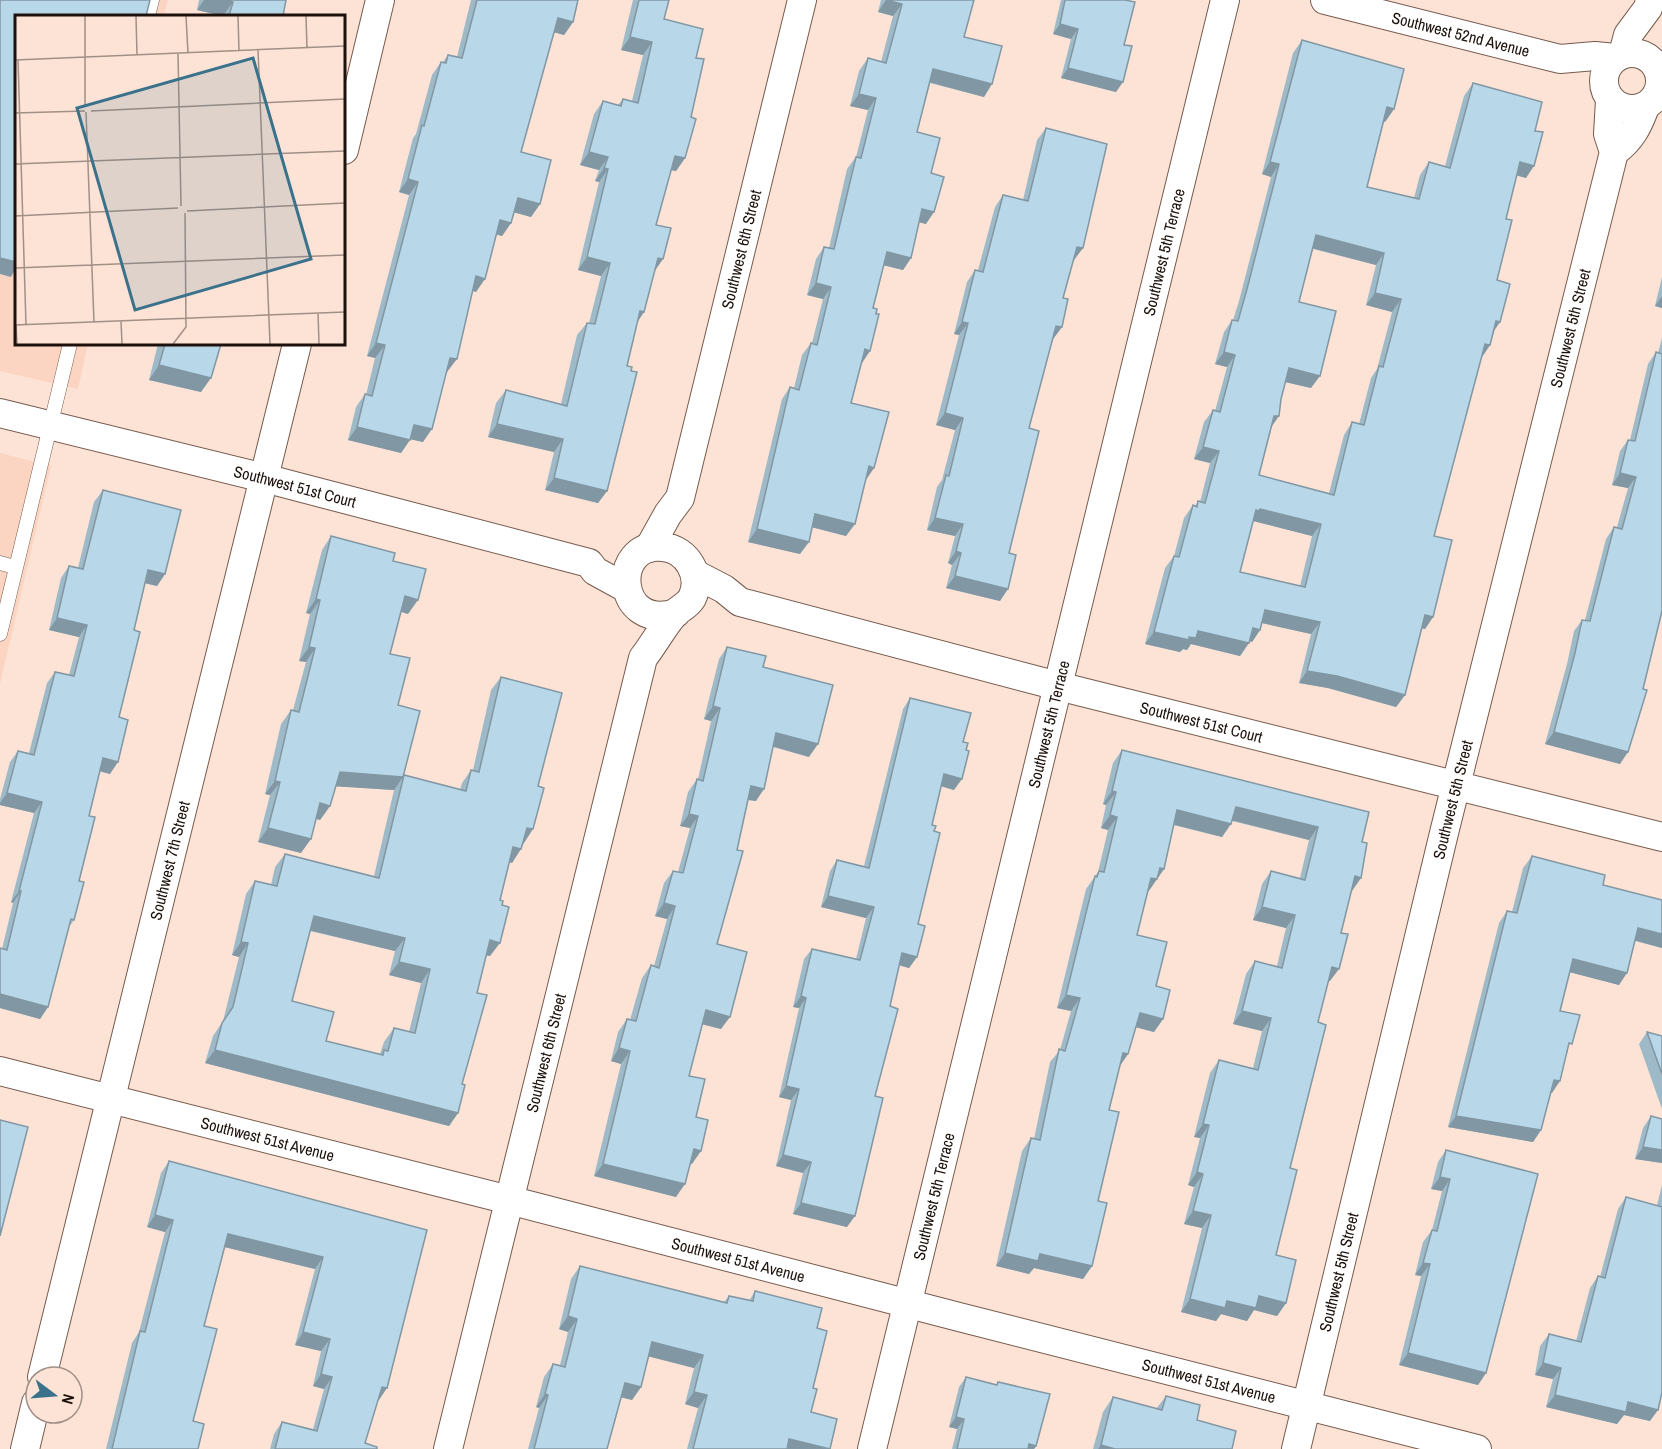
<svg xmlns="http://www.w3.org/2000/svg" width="1662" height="1449" font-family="'Archivo Narrow',sans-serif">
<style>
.built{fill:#fcd5c2}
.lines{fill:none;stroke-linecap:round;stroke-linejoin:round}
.lane-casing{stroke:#765b4d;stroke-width:15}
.street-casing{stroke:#765b4d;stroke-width:30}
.lane{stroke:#fff;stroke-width:14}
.street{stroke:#fff;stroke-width:28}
.wall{fill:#9ebac8;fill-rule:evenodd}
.shaded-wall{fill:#8197a3}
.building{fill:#b8d8e9;stroke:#8197a3;stroke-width:1.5;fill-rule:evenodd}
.labels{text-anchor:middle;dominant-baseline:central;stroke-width:5;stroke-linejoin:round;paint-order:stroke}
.street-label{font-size:16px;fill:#1c110c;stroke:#fce3d6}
.inset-road{fill:none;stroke:#a28f85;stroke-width:1.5}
.view{fill:#3a728c;fill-opacity:0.15;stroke:#3a728c;stroke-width:3}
.inset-edge{fill:none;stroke:#1c110c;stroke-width:3}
</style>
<rect width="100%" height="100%" fill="#fce3d6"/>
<!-- built -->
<g class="built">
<polygon points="0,0 168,0 164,16 16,16 16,344 88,344 78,389 0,371"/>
<polygon points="0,453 51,466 0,684"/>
</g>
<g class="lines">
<!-- lane casing -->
<g class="lane-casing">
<g id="lane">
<polyline points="148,16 152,0"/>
<polyline points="0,563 15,567"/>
<polyline points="0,634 70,344"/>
</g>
</g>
<!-- street casing -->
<g class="street-casing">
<g id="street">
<path id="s1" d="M1325,0l235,59 35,-3 20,2"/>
<circle cx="1632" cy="81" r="28"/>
<polyline points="1623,54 1628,35 1648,8 1650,0"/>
<polyline points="344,150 380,0"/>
<path d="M1614,152c17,-12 24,-26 31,-45"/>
<path id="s2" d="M0,413l264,65 325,85 6,8 31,17"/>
<path id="s3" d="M649,548l19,-34 12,-16 122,-498"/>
<path id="s4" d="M695,574l29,15 16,13 318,84 604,151"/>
<path id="s5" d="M0,1071l509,129 450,117 518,132"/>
<path id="s6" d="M42,1377l255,-1033"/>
<polyline points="25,1449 36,1403"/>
<path id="s7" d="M448,1449l195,-791c11,-14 21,-33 32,-45 6,-5 13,-8 17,-15 11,-22 -5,-49 -29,-51 -53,-6 -48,85 13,66"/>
<path id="s8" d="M872,1449l353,-1449"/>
<path id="s9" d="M1296,1449l148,-616 170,-681 -6,-18 2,-34"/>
</g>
</g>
<!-- lane -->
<use href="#lane" class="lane"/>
<!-- street -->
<use href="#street" class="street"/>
</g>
<!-- wall -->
<g class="wall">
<polygon points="199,0 286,0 283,16 223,16 197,10"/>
<polygon points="471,0 578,0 573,22 564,35 554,32 521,152 540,204 531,217 514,212 511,223 502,236 496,234 476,292 473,291 447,372 446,372 423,442 410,439 401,453 348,440 356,407 365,394 366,395 375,358 367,356 409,195 399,192 413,138 416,134 432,75 441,62 443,62 448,55 457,57"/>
<polygon points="633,0 669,0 664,19 696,58 691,117 685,158 676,171 671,170 656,225 654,272 644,312 637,323 627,366 607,491 598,503 545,490 554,452 488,437 496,403 506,390 561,404 577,335 587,323 589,323 601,276 578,270 599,182 595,181 599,170 580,165 594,114 603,101 618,105 623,99 632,101 643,55 621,50"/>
<polygon points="881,0 974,0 964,37 984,97 930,83 917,132 931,173 926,224 919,222 911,258 903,270 884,265 873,308 862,363 851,403 866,480 846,536 812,527 800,554 748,542 782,399 790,387 794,388 802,355 811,343 812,343 823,299 807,295 816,259 824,247 829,248 847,169 856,157 868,110 850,106 859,71 868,58 881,62 893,16 878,12"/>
<polygon points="1061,0 1125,0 1116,92 1061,78 1071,39 1053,34"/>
<path d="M1302,40l92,69 -9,13 -1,-1 -17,66 47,11 6,-23 9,-13 16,4 19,-70 9,-13 62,48 -9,47 -9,-3 -11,44 -9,61 -3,52 -4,13 -8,12 -48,179 -1,81 -8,12 -3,-1 -17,67 -9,12 -68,-19 -29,-5 12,-49 -49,-11 -2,7 -8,12 -2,-1 -10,15 -49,-12 -4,6 -4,-1 -3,3 -35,-8 20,-76 9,-12 10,-38 9,-13 2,1 3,-5 2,1 10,-39 -16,-4 10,-37 9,-12 2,1 12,-44 -12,-3 9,-32 8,-12h1l6,-19 32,-124 -9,-3 31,-121zM1313,249l63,16 -10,40 26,7 -15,57 -6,9 -12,46 -7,-2 -8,13 -15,58 -70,-18 13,-49 13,-44 26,6 -12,-86zM1253,521l59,15 -12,50 -60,-14z"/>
<polygon points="1046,128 1083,248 1073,260 1063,298 1062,327 1053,339 1029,428 1009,553 1000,601 946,588 952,565 948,563 955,536 927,530 937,487 942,480 955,430 936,425 959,335 954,334 967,282 975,270 978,270 995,207 1003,195 1023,200 1037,140"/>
<polygon points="1662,277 1662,308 1655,306"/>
<polygon points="1662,338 1662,611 1620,764 1545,744 1567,664 1574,631 1582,620 1585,620 1606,539 1614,527 1617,527 1628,488 1612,485 1620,451 1628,440 1630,440 1648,364 1656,352 1658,353"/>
<polygon points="158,344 221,344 201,392 149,380"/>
<polygon points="103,490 165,574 157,586 145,583 134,630 110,774 100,771 89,816 74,920 69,927 48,1007 40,1019 0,1008 0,948 2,949 13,903 11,902 34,813 0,805 0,799 10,762 18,751 29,753 47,683 55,672 69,675 79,637 49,630 61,578 69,566 78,568 94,502"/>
<path d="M331,536l62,25 15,53 -7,-2 -11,42 8,51 6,71 56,14 2,-7 9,-13h2l18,-80 10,-13 23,166 -12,20 -3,-1 -9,38 -10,56 -4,-1 -9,38 -15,91 -4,29 -9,13 -244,-63 8,-27 10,-15 16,-64 -7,-2 14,-61 9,-13 16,4 4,-18 10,-13 89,22 20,-86 -58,-4 -6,20 -10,14 -4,-2 -15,35 -43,-11 12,-47 -5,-1 16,-70 10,-14h2l13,-48 -7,-1 11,-47 -4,-1 16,-63zM310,931l85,20 -6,24 32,8 -12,49 -15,-4 -10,14 -4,12 -54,-13 -34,-40z"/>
<polygon points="727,647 763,667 809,757 773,747 756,801 748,800 717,944 721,1029 702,1024 689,1076 696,1117 692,1164 690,1163 676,1197 594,1176 621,1064 611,1061 618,1032 627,1019 630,1020 642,978 651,965 654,966 667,919 655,916 664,883 673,871 678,872 690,828 680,826 688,792 697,779 698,779 711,721 704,719 719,659"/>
<polygon points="910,698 954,790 941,786 932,825 934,831 918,924 917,957 909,968 899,965 890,1006 875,1096 847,1227 793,1214 803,1173 776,1166 791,1100 779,1097 799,1008 793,1007 804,959 812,949 856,959 866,918 821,907 830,871 837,860 864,866 903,709"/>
<polygon points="1122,750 1362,842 1352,891 1351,890 1341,933 1330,981 1328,981 1318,1022 1290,1168 1276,1255 1286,1303 1277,1316 1254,1310 1247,1321 1221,1314 1216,1321 1181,1312 1202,1228 1184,1224 1194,1187 1188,1185 1200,1138 1194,1137 1210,1073 1219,1060 1253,1068 1262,1031 1233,1024 1246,974 1255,961 1277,966 1286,928 1253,920 1262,884 1271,871 1300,878 1309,840 1232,821 1222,837 1173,825 1164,869 1148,892 1137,935 1156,986 1163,1019 1154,1032 1136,1027 1128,1054 1120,1066 1109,1110 1098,1201 1092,1266 1083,1279 1034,1268 1029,1274 996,1266 1022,1151 1031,1138 1034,1139 1050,1062 1060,1050 1071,1011 1057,1008 1086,889 1098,872 1108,830 1101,828 1106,805 1103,804 1113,763"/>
<polygon points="1532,856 1603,885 1661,900 1662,899 1662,948 1635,941 1619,985 1570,972 1560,1011 1568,1051 1551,1093 1541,1130 1533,1142 1448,1127 1499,923 1507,911 1512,912 1523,868"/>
<polygon points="1647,1032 1662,1036 1662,1109 1639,1044"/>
<polygon points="1651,1116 1662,1119 1662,1163 1635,1159 1643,1128"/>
<polygon points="1446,1150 1486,1373 1478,1385 1399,1365 1421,1276 1415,1275 1423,1242 1432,1230 1442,1191 1431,1189 1438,1162"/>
<polygon points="169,1161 427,1230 379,1400 378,1400 365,1443 377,1449 270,1449 274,1434 282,1422 313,1429 324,1389 313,1386 321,1351 295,1345 315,1269 225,1247 204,1326 193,1421 198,1449 106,1449 132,1343 139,1332 165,1232 147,1227 161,1173"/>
<polygon points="1662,1185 1662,1392 1650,1421 1624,1415 1617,1424 1546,1407 1553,1379 1535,1375 1540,1346 1549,1334 1576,1341 1590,1288 1598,1276 1600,1277 1618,1209 1626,1197 1657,1205"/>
<polygon points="580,1266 724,1302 729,1296 749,1301 755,1291 817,1328 811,1412 830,1449 687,1449 698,1408 685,1404 694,1368 648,1356 641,1387 632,1400 621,1397 607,1449 528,1449 539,1408 536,1407 544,1377 553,1364 560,1365 568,1332 559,1329 571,1279"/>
<polygon points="966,1377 996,1385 998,1382 1036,1446 1034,1449 952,1449 957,1429 949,1427 959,1387"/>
<polygon points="1166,1396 1232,1449 1093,1449 1103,1412 1113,1397 1156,1409"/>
</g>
<!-- shaded-wall -->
<g class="shaded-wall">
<polygon points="204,0 225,0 233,2 223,16 197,10"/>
<polygon points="886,0 902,4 893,16 878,12"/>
<polygon points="558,18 573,22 564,35 549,31"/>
<polygon points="1060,24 1078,29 1071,39 1053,34"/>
<polygon points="630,37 652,42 643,55 621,50"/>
<polygon points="1068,68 1123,82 1116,92 1061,78"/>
<polygon points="933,69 992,84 984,97 925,81"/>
<polygon points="859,94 876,98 868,110 850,106"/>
<polygon points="1387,107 1394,109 1385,122 1379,120"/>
<polygon points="589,152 608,157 599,170 580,165"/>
<polygon points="675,156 685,158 676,171 666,169"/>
<polygon points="1270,162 1279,164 1271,177 1262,174"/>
<polygon points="1520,162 1534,166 1526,178 1511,174"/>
<polygon points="604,168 608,169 599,182 595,181"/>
<polygon points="408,179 418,182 409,195 399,192"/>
<polygon points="518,198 540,204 531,217 509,211"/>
<polygon points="922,209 934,212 926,224 914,221"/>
<polygon points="500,220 511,223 502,236 491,233"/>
<polygon points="1316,235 1384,253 1376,265 1308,247"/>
<polygon points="1077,247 1083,248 1074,260 1068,259"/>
<polygon points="887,252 911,258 903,270 878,264"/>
<polygon points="587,257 610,263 601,276 578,270"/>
<polygon points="0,258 16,262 16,268 11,277 0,274"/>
<polygon points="658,258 663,259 654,272"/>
<polygon points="476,276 485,279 476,292 467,289"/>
<polygon points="816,283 831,287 823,299 807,295"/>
<polygon points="1375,293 1401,299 1392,312 1366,305"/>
<polygon points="1662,296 1662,308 1655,306"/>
<polygon points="640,311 644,312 635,325"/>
<polygon points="1496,321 1500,322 1492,334"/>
<polygon points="962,322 968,323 959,335 954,334"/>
<polygon points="1056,326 1062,327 1053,339 1048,338"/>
<polygon points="376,343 385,345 375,358 367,356"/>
<polygon points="1485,344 1490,345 1482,357"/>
<polygon points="865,349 870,351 862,363 856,361"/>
<polygon points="1224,352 1235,355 1227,367 1215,364"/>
<polygon points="450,358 457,359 447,372 441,371"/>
<polygon points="159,365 211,378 201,392 149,380"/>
<polygon points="1289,368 1320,376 1311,388 1281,381"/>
<polygon points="945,413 963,418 955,430 936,425"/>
<polygon points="1274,416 1279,416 1270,429"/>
<polygon points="497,424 563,439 554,452 488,437"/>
<polygon points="414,425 432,429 423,442 405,438"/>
<polygon points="357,427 410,440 401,453 348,440"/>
<polygon points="1203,447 1219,451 1210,463 1194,459"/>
<polygon points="869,466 874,468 866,480"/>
<polygon points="1620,473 1636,477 1628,488 1612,485"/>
<polygon points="554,478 607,491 598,503 545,490"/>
<polygon points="1260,509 1321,524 1312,536 1253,521 1256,510"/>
<polygon points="815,514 855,524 846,536 807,526"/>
<polygon points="935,518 963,524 955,536 927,530"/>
<polygon points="757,529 809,542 800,554 748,542"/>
<polygon points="956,551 961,553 952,565 948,563"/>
<polygon points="148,570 165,574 157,586 140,582"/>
<polygon points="955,576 1008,589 1000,601 946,588"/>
<polygon points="405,596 418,600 408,614 396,610"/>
<polygon points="316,599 320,600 310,614 306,613"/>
<polygon points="1265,610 1320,622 1311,634 1257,622"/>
<polygon points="1425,615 1433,617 1425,629 1417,627"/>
<polygon points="57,618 87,625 79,637 49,630"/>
<polygon points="1253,628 1260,630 1252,642 1244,640"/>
<polygon points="1198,631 1249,643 1240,656 1191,644 1187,650 1183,649 1180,652 1145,644 1154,632 1189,637"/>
<polygon points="309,647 315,648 306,662 299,661"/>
<polygon points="1307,671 1337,676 1405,695 1396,707 1328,688 1299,683"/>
<polygon points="713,706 720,708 711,721 704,719"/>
<polygon points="1554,732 1628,752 1620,764 1545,744"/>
<polygon points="776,733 818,744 809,757 768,745"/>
<polygon points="103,758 118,762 110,774 95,770"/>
<polygon points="340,772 403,777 394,790 330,786"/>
<polygon points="944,774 962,779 954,790 937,785"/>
<polygon points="275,781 280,782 270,795 265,794"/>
<polygon points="751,786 764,789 756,801 742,799"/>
<polygon points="1112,791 1116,792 1106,805 1103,804"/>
<polygon points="7,793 42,802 34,813 0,805 0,803"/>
<polygon points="320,803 330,806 320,820 310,817"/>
<polygon points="1236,807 1318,827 1309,840 1227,819"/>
<polygon points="1177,810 1231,824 1222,837 1168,823"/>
<polygon points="689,814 698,816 690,828 680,826"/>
<polygon points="1110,815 1117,817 1108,830 1101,828"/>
<polygon points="268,828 311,839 301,853 258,842"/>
<polygon points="527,828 533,829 524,843 517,842"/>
<polygon points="513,847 521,849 512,863 503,860"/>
<polygon points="1160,868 1164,869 1148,892 1151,878"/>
<polygon points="1355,876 1361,878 1352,891 1346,889"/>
<polygon points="19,891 21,891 13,903 11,902"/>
<polygon points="828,896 874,907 866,918 821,907"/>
<polygon points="664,903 675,906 667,919 655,916"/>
<polygon points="1262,907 1295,915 1286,928 1253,920"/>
<polygon points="314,916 405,938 395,951 304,929"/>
<polygon points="1638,928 1662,934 1662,948 1630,939"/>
<polygon points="490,940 500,943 490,956 480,954"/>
<polygon points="241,942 248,943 239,957 232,955"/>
<polygon points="902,953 917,957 909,968 895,964"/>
<polygon points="1573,959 1627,973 1619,985 1565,971"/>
<polygon points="399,962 430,969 421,983 389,975"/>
<polygon points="1332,967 1339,969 1330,981 1323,980"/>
<polygon points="0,994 48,1007 40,1019 0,1008"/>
<polygon points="1066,995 1080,998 1071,1011 1057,1008"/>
<polygon points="801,996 806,998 799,1008 793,1007"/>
<polygon points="706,1010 730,1017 721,1029 697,1023"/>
<polygon points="1242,1011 1271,1018 1262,1031 1233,1024"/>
<polygon points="1140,1013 1163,1019 1154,1032 1131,1026"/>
<polygon points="619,1048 630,1051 621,1064 611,1061"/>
<polygon points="215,1050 458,1113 449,1126 205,1063"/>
<polygon points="1123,1053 1128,1054 1119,1067"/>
<polygon points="1554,1080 1560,1081 1552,1093 1546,1092"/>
<polygon points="786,1086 799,1089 791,1100 779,1097"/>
<polygon points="1456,1116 1541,1130 1533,1142 1448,1127"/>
<polygon points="1203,1124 1209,1125 1200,1138 1194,1137"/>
<polygon points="1643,1147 1662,1150 1662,1163 1635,1159"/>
<polygon points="694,1149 701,1151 692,1164 685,1162"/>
<polygon points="783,1155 811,1162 803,1173 776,1166"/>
<polygon points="603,1164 685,1184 676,1197 594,1176"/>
<polygon points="1197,1172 1203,1174 1194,1187 1188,1185"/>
<polygon points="1440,1177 1450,1179 1442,1191 1431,1189"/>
<polygon points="801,1203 855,1216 847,1227 793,1214"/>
<polygon points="1193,1211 1211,1215 1202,1228 1184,1224"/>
<polygon points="155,1215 173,1220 165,1232 147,1227"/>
<polygon points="228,1234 323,1257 315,1269 220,1246"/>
<polygon points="1005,1253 1040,1254 1092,1266 1083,1279 1034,1268 1029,1274 996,1266"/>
<polygon points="1423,1263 1430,1264 1421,1276 1415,1275"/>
<polygon points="1259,1296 1286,1303 1277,1316 1254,1310 1247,1321 1221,1314 1216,1321 1181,1312 1190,1299 1227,1301"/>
<polygon points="568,1316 577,1319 568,1332 559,1329"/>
<polygon points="303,1332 330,1339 321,1351 295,1345"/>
<polygon points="652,1342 703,1355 694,1368 643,1355"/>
<polygon points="1408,1353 1486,1373 1478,1385 1399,1365"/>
<polygon points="1543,1363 1561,1368 1553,1379 1535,1375"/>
<polygon points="321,1374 332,1377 324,1389 313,1386"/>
<polygon points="625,1383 641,1387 632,1400 616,1396"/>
<polygon points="382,1387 387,1388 379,1400 373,1399"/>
<polygon points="694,1392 707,1395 698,1408 685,1404"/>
<polygon points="545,1394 548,1395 539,1408 536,1407"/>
<polygon points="1555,1395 1628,1402 1658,1410 1650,1421 1624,1415 1617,1424 1546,1407"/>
<polygon points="956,1417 964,1419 957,1429 949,1427"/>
<polygon points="789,1439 829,1449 782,1449"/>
<polygon points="1029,1444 1036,1446 1034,1449 1025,1449"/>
<polygon points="1101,1445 1115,1449 1098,1449"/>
</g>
<!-- building -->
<g class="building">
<polygon points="0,0 150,0 146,16 16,16 16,262 0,258"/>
<polygon points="225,0 286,0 283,16 229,16 233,2"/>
<polygon points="477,0 578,0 573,22 558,18 521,152 551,160 540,204 518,198 511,223 500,220 485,279 476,276 457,359 450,358 432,429 414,425 410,440 357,427 365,394 372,396 385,345 376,343 418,182 408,179 422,125 424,126 441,62 446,63 448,55 462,58"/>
<polygon points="639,0 669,0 664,19 703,29 696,58 704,59 691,117 696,119 685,158 675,156 656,225 671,228 663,259 658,258 644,312 640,311 627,366 632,367 631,371 637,372 607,491 554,478 563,439 497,424 506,390 567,406 587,323 595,324 610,263 587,257 608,169 604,168 608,157 589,152 603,101 621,106 623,99 638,103 652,42 630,37"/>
<polygon points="886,0 974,0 964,37 1002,46 992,84 933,69 917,132 940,138 931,173 944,177 934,212 922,209 911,258 887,252 873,308 877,309 876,314 879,314 870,351 865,349 851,403 889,412 874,468 869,466 855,524 815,514 809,542 757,529 790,387 799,390 811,343 817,345 831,287 816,283 824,247 834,249 856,157 861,158 876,98 859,94 868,58 886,63 902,4"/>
<polygon points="1065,0 1125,0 1135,2 1124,45 1132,46 1123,82 1068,68 1078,29 1060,24"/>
<path d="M1302,40l102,29 -10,40 -7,-2 -20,80 52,12 10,-37 21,6 23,-85 69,19 -7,29 8,1 -9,34 -14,-4 -14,57 6,1 -15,60 13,4 -10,38 -4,-1 -6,24 -5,-1 -51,192 18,4 -19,77 -8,-2 -20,80 -68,-19 -30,-5 13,-49 -55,-12 -5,20 -7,-2 -4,15 -51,-12 -2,7 -7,-1v3l-35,-8 20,-76 5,1 14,-52 4,2 1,-6 7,2 14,-52 -16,-4 10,-37 7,2 15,-57 -11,-3 8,-32 6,1 9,-32 32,-125 -9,-2zM1316,235l68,18 -9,40 26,6 -18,68 -4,-1 -15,59 -12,-3 -18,73 -75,-20 15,-59h5l2,-17 8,-31 31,8 16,-65 -37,-9zM1260,509l61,15 -16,63 -65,-15 16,-62 4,1z"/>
<polygon points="1046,128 1107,144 1083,248 1077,247 1063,298 1068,299 1062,327 1056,326 1029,428 1039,431 1009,553 1016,555 1008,589 955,576 961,553 956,551 963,524 935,518 946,475 949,476 963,418 945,413 968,323 962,322 975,270 983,272 1003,195 1028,201"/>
<polygon points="165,344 221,344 211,378 159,365"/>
<polygon points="1656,352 1662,354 1662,611 1643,689 1647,690 1628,752 1554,732 1575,653 1582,620 1590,621 1614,527 1622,529 1636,477 1620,473 1628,440 1635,441"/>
<polygon points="103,490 181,510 165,574 148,570 134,630 140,632 119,717 128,720 118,762 103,758 89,816 95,817 79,881 84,882 74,920 71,919 48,1007 0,994 0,948 7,950 21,891 19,891 42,802 7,793 18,751 34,755 55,672 74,676 87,625 57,618 69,566 83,569"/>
<polygon points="331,536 395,553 393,561 426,569 418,600 405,596 390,654 410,658 398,705 420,711 403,777 340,772 330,806 320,803 311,839 268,828 280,782 275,781 291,710 299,712 315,648 309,647 320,600 316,599"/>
<polygon points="727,647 766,656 763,667 833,685 818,744 776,733 764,789 751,786 737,850 743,851 717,944 747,952 730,1017 706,1010 689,1076 705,1079 696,1117 708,1120 701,1151 694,1149 685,1184 603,1164 630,1051 619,1048 627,1019 636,1021 651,965 659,968 675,906 664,903 673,871 683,873 698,816 689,814 697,779 703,781 720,708 713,706"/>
<path d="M501,677l61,16 -24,93 6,2 -11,41 -6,-1 -6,21 -8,-2 -13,53 3,1 -1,4 7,2 -9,36 -10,-3 -13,53 10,2 -25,89 3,1 -7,28 -243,-63 7,-27 11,-16 15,-64 -7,-1 14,-61 22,5 8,-32 94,24 25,-103 62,16 5,-21 8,2zM314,916l91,22 -6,24 31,7 -15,64 -21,-5 -6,23 -4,-1 -1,5 -57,-14 8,-29 -42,-11z"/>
<polygon points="910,698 971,713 963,742 968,743 966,750 969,751 962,779 944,774 932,825 936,826 934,831 940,833 918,924 925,926 917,957 902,953 890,1006 898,1009 875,1096 883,1098 855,1216 801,1203 811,1162 783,1155 799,1089 786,1086 806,998 801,996 812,949 860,960 874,907 828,896 837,860 869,868"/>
<polygon points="1122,750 1369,812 1362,842 1367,843 1361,878 1355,876 1341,933 1348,934 1339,969 1332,967 1318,1022 1326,1025 1290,1168 1297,1170 1276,1255 1296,1260 1286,1303 1259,1296 1256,1308 1227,1301 1225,1308 1190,1299 1211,1215 1193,1211 1203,1174 1197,1172 1209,1125 1203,1124 1219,1060 1258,1070 1271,1018 1242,1011 1255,961 1282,968 1295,915 1262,907 1271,871 1305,880 1318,827 1236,807 1231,824 1177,810 1164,869 1160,868 1157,879 1151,878 1137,935 1167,942 1156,986 1170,990 1163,1019 1140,1013 1128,1054 1123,1053 1109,1110 1119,1112 1098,1201 1107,1203 1092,1266 1040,1254 1038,1261 1005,1253 1031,1138 1040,1140 1059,1049 1065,1051 1080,998 1066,995 1095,876 1097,877 1099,871 1104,872 1117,817 1110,815 1116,792 1112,791"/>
<polygon points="1532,856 1605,875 1603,885 1662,900 1662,934 1638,928 1627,973 1573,959 1560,1011 1580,1015 1572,1044 1569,1043 1560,1081 1554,1080 1541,1130 1456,1116 1507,911 1517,913"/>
<polygon points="1647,1032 1662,1036 1662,1074"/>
<polygon points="1651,1116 1662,1119 1662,1150 1643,1147"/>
<polygon points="0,1120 28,1127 0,1236"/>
<polygon points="1446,1150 1538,1174 1486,1373 1408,1353 1430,1264 1423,1263 1432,1230 1437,1231 1450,1179 1440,1177"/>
<polygon points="169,1161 427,1230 387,1388 382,1387 365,1443 377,1447 377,1449 275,1449 282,1422 317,1431 332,1377 321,1374 330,1339 303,1332 323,1257 228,1234 204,1326 217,1329 193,1421 204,1424 198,1449 112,1449 140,1331 145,1332 173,1220 155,1215"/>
<polygon points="1626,1197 1662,1207 1662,1206 1662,1392 1658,1410 1628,1402 1626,1412 1555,1395 1561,1368 1543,1363 1549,1334 1581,1342 1598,1276 1605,1278"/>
<polygon points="580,1266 727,1303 729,1296 753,1301 755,1291 822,1308 817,1328 827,1331 813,1388 817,1389 811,1412 837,1419 830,1449 789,1439 787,1449 693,1449 707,1395 694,1392 703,1355 652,1342 641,1387 625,1383 607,1449 534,1449 548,1395 545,1394 553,1364 565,1367 577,1319 568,1316"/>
<polygon points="966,1377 997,1385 998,1382 1050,1394 1036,1446 1029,1444 1028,1449 957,1449 964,1419 956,1417"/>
<polygon points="1166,1396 1200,1405 1197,1420 1236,1431 1232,1449 1115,1449 1101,1445 1113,1397 1162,1410"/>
</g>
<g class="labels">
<!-- street labels -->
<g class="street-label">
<text stroke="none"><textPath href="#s1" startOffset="140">Southwest 52nd Avenue</textPath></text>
<text stroke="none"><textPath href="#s3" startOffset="315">Southwest 6th Street</textPath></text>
<text stroke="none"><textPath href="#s8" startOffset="1232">Southwest 5th Terrace</textPath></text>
<text stroke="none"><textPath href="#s9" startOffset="1154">Southwest 5th Street</textPath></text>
<text stroke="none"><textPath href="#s2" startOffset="304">Southwest 51st Court</textPath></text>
<text stroke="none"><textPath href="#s4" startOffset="530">Southwest 51st Court</textPath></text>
<text stroke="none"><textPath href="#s8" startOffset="746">Southwest 5th Terrace</textPath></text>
<text stroke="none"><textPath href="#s9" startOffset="668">Southwest 5th Street</textPath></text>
<text stroke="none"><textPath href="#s6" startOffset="532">Southwest 7th Street</textPath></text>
<text stroke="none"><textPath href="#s7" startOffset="408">Southwest 6th Street</textPath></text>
<text stroke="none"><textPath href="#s5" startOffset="276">Southwest 51st Avenue</textPath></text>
<text stroke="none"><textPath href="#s8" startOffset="260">Southwest 5th Terrace</textPath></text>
<text stroke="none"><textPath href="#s5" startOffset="762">Southwest 51st Avenue</textPath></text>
<text stroke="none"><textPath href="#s9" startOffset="182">Southwest 5th Street</textPath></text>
<text stroke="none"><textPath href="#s5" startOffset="1248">Southwest 51st Avenue</textPath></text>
</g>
</g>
<!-- overview -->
<g transform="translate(15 15)">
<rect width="330" height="330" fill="#fce3d6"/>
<path class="inset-road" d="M70,1v91M121,1l1,39M171,1l2,37M223,1l1,35M291,1l1,32M243,35l12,294M163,38l3,153M0,45l330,-14M3,45l8,265M76,96l254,-12M71,97l8,210M0,98l70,-2M0,149l330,-13M172,196l158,-8M0,201l163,-8M0,253l330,-13M303,298l1,31M106,306l1,23M0,310l330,-13M1,310l1,19M158,329l13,-17 -1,-114"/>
<path class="view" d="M238,43l58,201 -176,51 -58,-202z"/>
<rect width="330" height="330" class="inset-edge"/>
</g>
<!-- north arrow -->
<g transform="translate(54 1395) rotate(106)"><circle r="28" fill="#fce3d6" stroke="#a28f85" stroke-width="1.5"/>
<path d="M0-4.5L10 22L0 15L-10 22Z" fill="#3a728c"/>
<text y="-9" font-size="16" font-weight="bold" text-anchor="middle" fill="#1c110c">N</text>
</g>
</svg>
